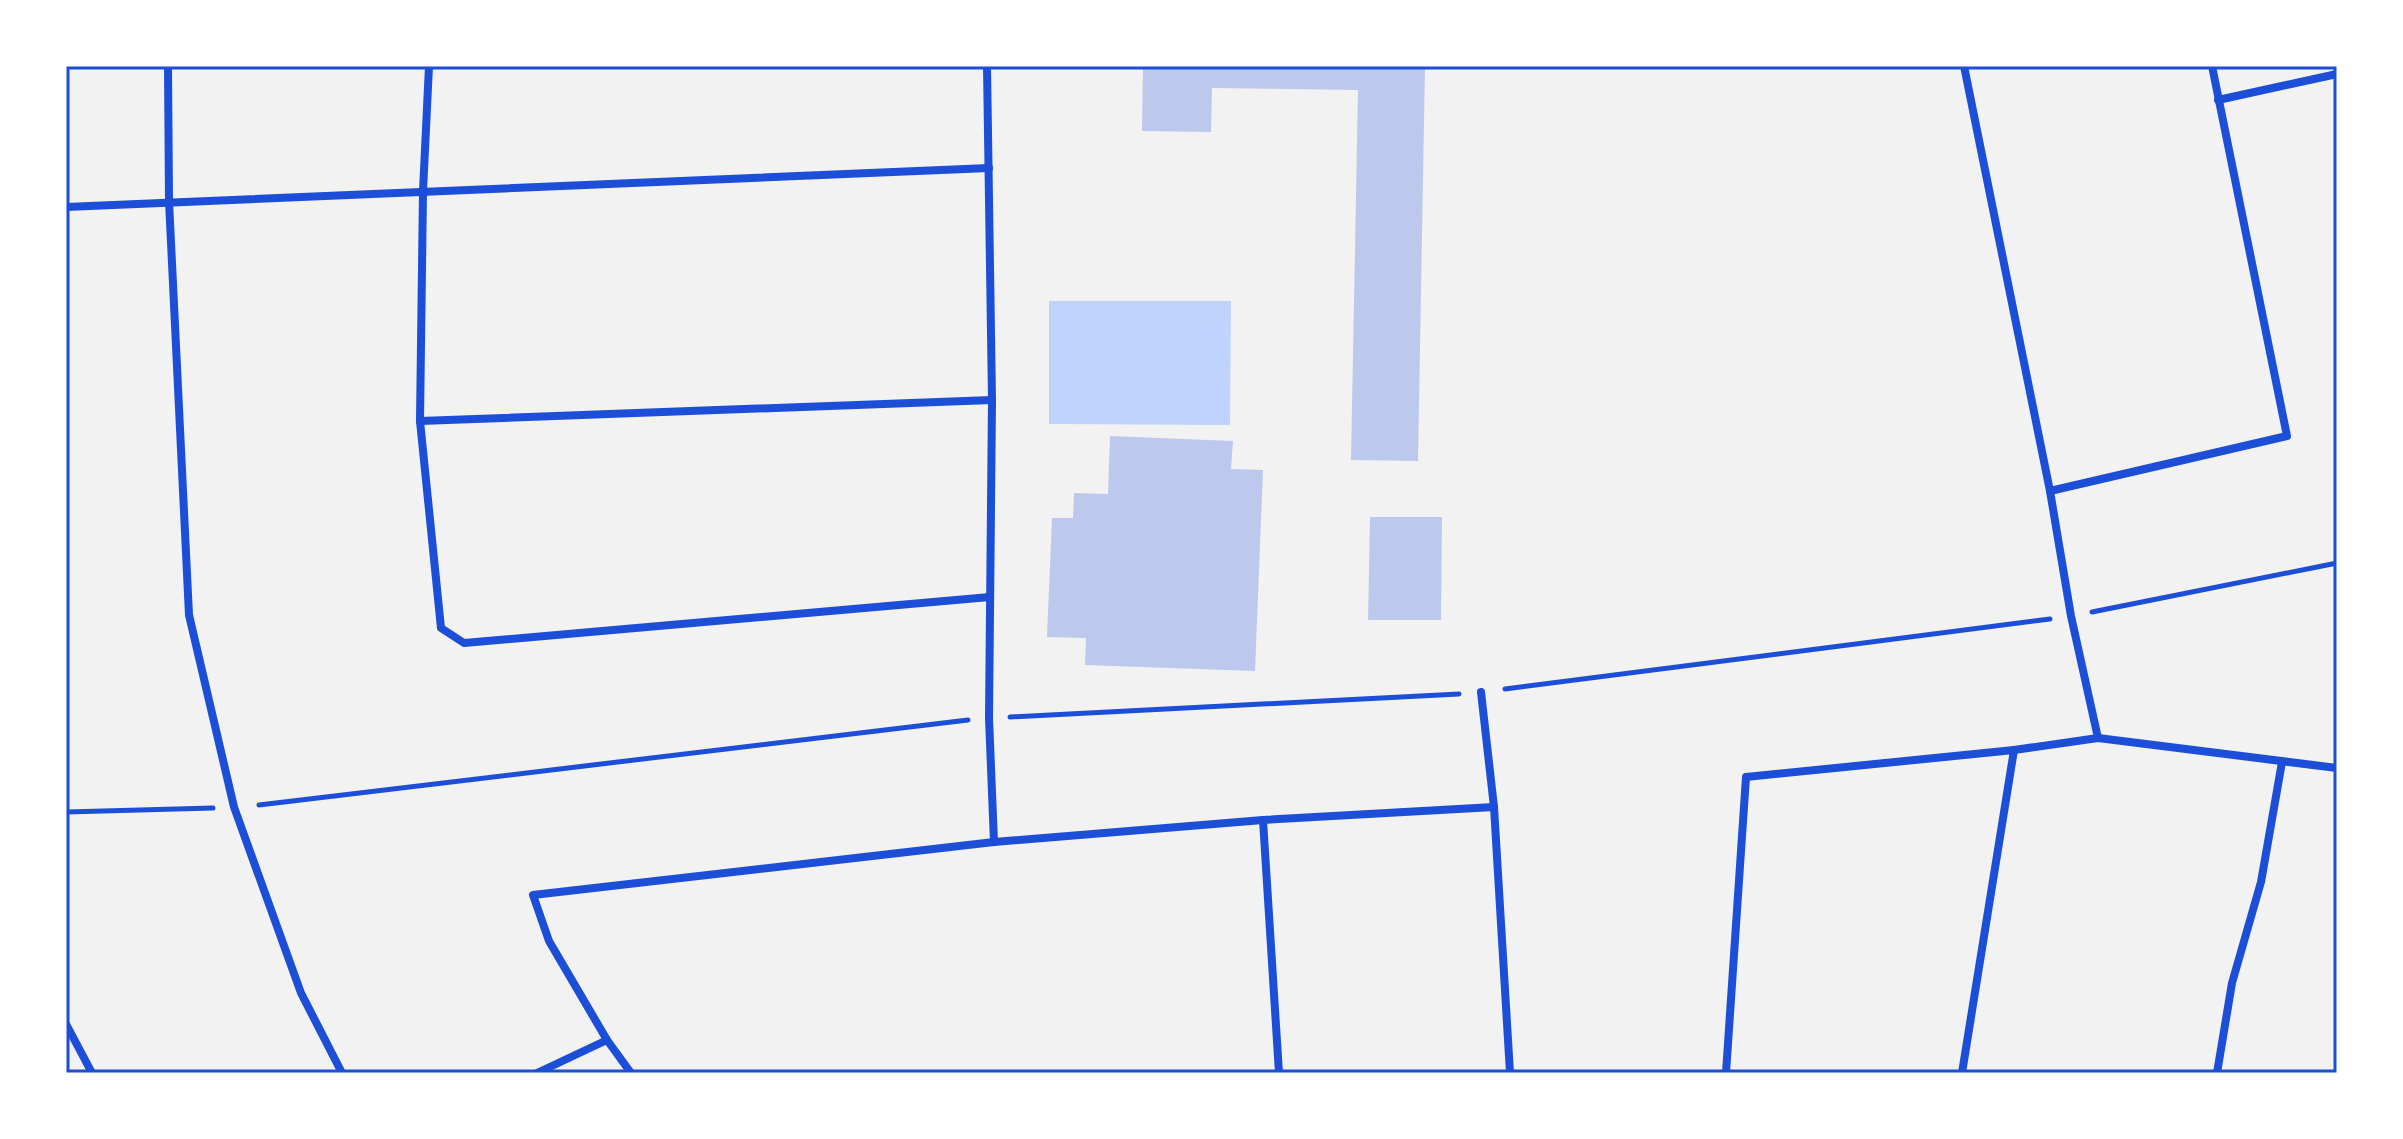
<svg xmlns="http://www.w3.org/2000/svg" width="2403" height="1139" font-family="'Sofia Sans Condensed',sans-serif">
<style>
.water{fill:#bfd3fe}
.building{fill:#bdc9ec}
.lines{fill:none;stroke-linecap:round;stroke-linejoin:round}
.path{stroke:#1d4ed8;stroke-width:5}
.minor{stroke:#1d4ed8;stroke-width:8}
.neatline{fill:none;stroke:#1d4ed8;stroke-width:3}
</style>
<rect width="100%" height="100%" fill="#f2f2f2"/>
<!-- water -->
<polygon class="water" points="1049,301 1231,301 1230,425 1049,424"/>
<!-- building -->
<g class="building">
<polygon points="1143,66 1425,66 1418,461 1351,460 1358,90 1212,88 1211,132 1142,131"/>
<polygon points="1110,436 1233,441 1231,469 1263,470 1255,671 1085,665 1086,638 1047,637 1052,518 1073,518 1074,493 1108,494"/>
<polygon points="1370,517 1442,517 1441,620 1368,620"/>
</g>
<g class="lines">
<!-- path -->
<g class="path">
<polyline points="2092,612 2337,563"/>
<polyline points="1505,689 2050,619"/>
<polyline points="1010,717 1459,694"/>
<polyline points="259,805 968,720"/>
<polyline points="66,812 213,808"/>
</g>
<!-- minor -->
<g class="minor">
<polyline points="168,66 169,201 189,615 234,807 301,993 342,1073"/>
<polyline points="429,66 423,191 420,421 441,628 464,643 990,597"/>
<polyline points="987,66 992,400 989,718 994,842"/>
<polyline points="1964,66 2050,491 2071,616 2098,738"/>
<polyline points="2218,100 2337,74"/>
<polyline points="66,207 989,168"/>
<polyline points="420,421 992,400"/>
<polyline points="2050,491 2287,436 2212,66"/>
<polyline points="1481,692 1494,807 1510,1073"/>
<polyline points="1263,820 1279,1073"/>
<polyline points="66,1024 92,1073"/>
<polyline points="537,1073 607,1040"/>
<polyline points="631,1073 607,1040 549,941 533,895 994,842 1263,820 1494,807"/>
<polyline points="1726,1073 1746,777 2014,750 2098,738 2337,768"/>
<polyline points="1962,1073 2014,750"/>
<polyline points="2217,1073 2232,983 2261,882 2282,762"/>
</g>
</g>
<!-- border -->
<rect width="2403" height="1139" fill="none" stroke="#ffffff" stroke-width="136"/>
<rect x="68" y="68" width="2267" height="1003" class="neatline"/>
</svg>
